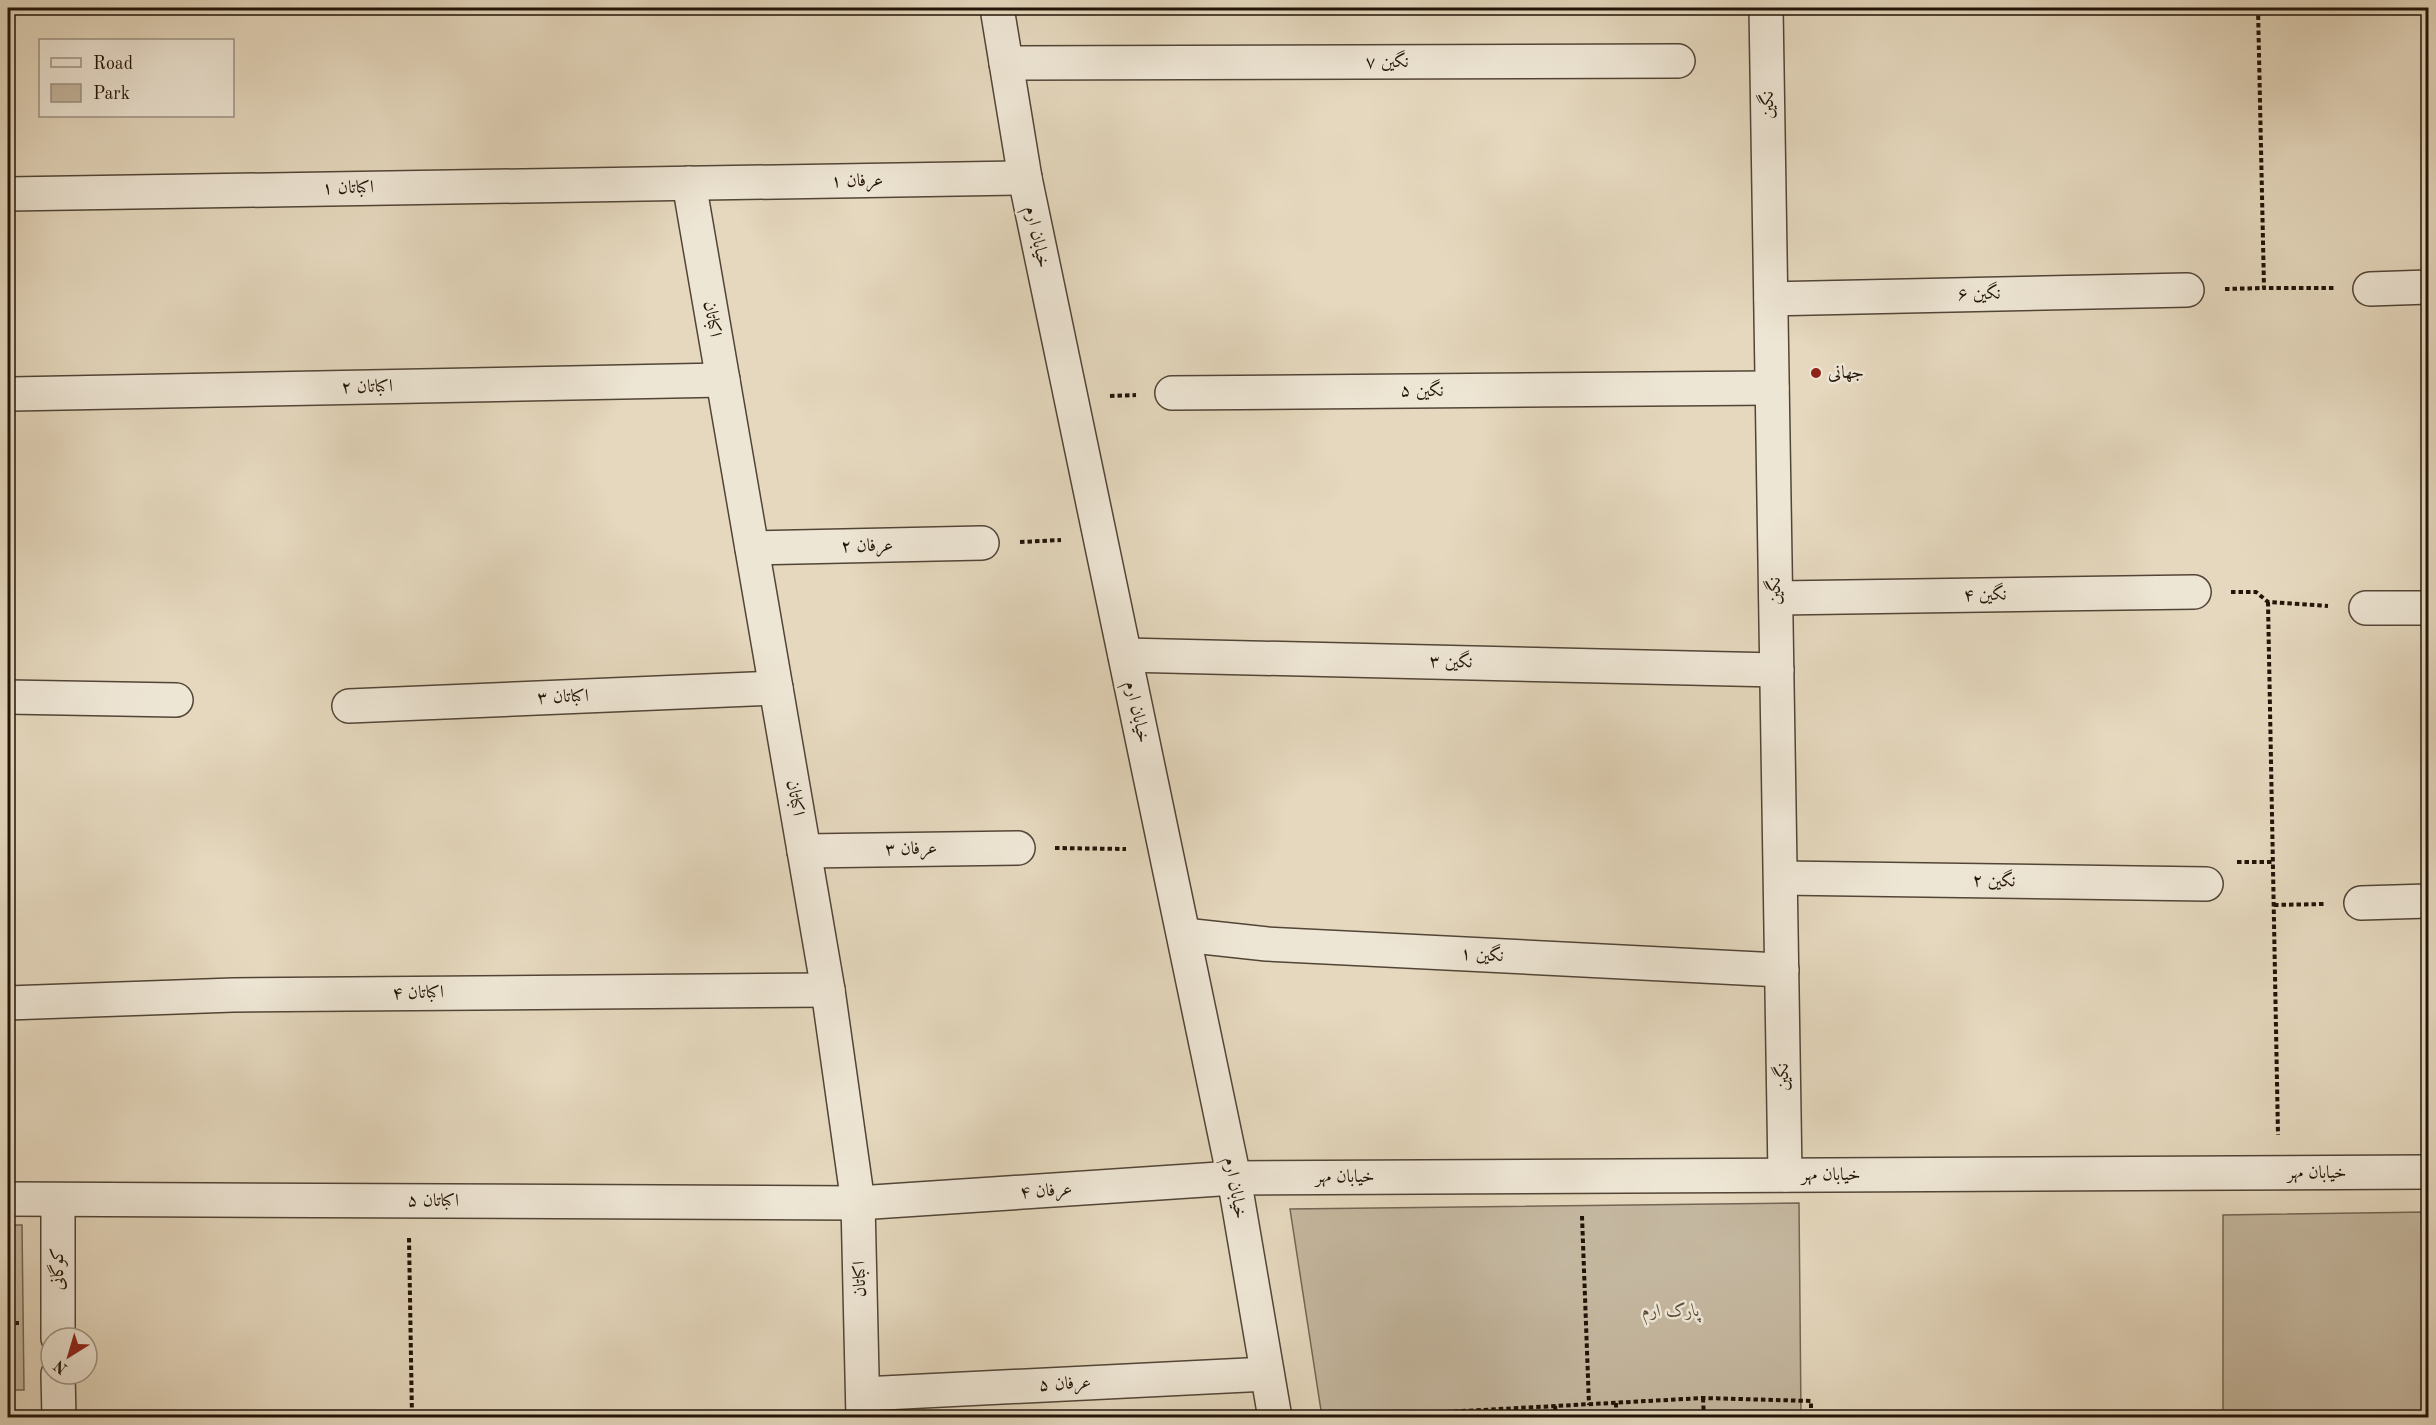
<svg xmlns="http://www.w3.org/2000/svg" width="2436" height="1425" font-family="'Old Standard TT',Amiri,serif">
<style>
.green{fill:#c4b79f;stroke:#726654;stroke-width:1.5}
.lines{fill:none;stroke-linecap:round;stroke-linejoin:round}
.minor-casing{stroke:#524536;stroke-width:36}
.path{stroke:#211408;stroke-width:4;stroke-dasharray:4.5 3;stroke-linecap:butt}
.minor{stroke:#eee6d5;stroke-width:33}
.poi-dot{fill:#8f2418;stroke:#eee6d5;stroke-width:2}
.labels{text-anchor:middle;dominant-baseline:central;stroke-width:5;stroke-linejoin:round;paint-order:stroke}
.street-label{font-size:18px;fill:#211408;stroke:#eee6d5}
.poi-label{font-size:18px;fill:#211408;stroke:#eee6d5;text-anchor:start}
.park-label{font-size:18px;font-style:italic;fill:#5a4d3d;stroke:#eee6d5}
</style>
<rect width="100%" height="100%" fill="#e5d8be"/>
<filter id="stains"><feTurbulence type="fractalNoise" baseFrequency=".00333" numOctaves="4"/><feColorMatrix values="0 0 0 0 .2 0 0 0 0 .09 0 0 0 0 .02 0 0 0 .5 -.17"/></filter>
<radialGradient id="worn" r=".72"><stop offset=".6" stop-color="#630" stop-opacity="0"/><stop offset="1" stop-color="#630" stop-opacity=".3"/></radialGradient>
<!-- green -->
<g class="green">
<polygon points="1799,1203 1801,1417 1322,1417 1290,1209"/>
<polygon points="2428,1212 2428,1417 2223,1417 2223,1215"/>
<polygon points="8,1225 22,1225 24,1390 8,1390"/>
</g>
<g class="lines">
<!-- minor casing -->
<g class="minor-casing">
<g id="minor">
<polyline points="997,8 1025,178 1234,1178 1275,1418"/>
<polyline points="1766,8 1785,1175"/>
<polyline points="1006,63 1678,61"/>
<polyline points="689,183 828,990 858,1203 863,1418"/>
<polyline points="8,194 1025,178"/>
<polyline points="2370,289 2428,287"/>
<polyline points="1771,299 2187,290"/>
<polyline points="1172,393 1772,388"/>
<polyline points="12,394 723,380"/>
<polyline points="752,548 982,543"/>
<polyline points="1776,598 2194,592"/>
<polyline points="2366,608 2428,608"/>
<polyline points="1125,655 1777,670"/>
<polyline points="8,697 176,700"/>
<polyline points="349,706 776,688"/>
<polyline points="804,851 1018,848"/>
<polyline points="1781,878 2206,884"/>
<polyline points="2361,903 2428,901"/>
<polyline points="1184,935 1267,944 1782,970"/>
<polyline points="8,1003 233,995 828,990"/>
<polyline points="8,1199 858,1203 1234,1178 2428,1172"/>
<polyline points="58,1200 58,1338"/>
<polyline points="58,1374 59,1418"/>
<polyline points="863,1394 1267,1374"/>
</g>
</g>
<!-- path -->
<g class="path">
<polyline points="2258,8 2264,288 2334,288"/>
<polyline points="2225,289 2264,288"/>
<polyline points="1110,396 1136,395"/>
<polyline points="1020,542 1061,540"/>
<polyline points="2231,592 2256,592 2268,602 2328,606"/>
<polyline points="2268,602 2278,1135"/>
<polyline points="1055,848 1126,849"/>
<polyline points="2237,862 2272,862"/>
<polyline points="2274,905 2324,904"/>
<polyline points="1582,1216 1589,1405"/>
<polyline points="409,1238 412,1418"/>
<polyline points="8,1323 19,1323"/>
<polyline points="1703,1398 1704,1418"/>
<polyline points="1616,1403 1616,1418"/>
<polyline points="1555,1406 1556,1418"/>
<polyline points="1334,1418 1703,1398 1811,1401 1811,1418"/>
</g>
<!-- minor -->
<use href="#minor" class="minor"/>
</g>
<!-- markers -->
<circle class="poi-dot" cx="1816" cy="373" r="6"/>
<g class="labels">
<!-- street labels -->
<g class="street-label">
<text x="1387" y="62">نگین ۷</text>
<text transform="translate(1768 105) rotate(-91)">نگین</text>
<text transform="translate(857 181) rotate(-1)">عرفان ۱</text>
<text transform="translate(348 188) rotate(-1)">اکباتان ۱</text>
<text transform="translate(1037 237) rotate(78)">خیابان ارم</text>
<text transform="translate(1979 294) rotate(-1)">نگین ۶</text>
<text transform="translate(712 319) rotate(80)">اکباتان</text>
<text transform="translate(367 387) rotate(-1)">اکباتان ۲</text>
<text x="1422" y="391">نگین ۵</text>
<text transform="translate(867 546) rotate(-1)">عرفان ۲</text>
<text transform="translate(1775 591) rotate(-91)">نگین</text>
<text transform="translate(1985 595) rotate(-1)">نگین ۴</text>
<text transform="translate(1451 662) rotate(1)">نگین ۳</text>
<text transform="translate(563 697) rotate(-2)">اکباتان ۳</text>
<text transform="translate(1137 712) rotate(78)">خیابان ارم</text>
<text transform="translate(795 798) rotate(80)">اکباتان</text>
<text transform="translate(911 849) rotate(-1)">عرفان ۳</text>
<text transform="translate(1994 881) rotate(1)">نگین ۲</text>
<text transform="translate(1482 955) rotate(3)">نگین ۱</text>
<text transform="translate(418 993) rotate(-1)">اکباتان ۴</text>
<text transform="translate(1783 1077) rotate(-91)">نگین</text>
<text x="2317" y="1173">خیابان مهر</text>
<text x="1831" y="1175">خیابان مهر</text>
<text x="1345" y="1177">خیابان مهر</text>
<text transform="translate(1235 1188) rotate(80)">خیابان ارم</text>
<text transform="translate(1046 1191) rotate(-4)">عرفان ۴</text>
<text x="433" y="1201">اکباتان ۵</text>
<text transform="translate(58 1269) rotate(-90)">کوگانی</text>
<text transform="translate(860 1279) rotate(-91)">اکباتان</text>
<text transform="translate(1065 1384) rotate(-3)">عرفان ۵</text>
</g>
<!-- poi labels -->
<g class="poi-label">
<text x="1828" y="373">جهانی</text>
</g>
<!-- park labels -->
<g class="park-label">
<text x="1671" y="1311">پارک ارم</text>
</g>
</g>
<!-- margin -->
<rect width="2436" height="1425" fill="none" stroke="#e5d8be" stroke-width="30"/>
<rect x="9" y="9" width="2418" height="1407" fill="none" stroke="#211408" stroke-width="3"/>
<rect x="15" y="15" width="2406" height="1395" fill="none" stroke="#211408" stroke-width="1.5"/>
<!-- legend -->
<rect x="39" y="39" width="195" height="78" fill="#eee6d5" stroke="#9c9283" stroke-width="1.5"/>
<rect x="51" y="58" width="30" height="9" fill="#eee6d5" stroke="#9c9283" stroke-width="1.5"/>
<text x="93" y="69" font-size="18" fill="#211408">Road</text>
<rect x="51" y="84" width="30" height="18" fill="#c4b79f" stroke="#9c9283" stroke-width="1.5"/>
<text x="93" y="99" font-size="18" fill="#211408">Park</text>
<!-- north arrow -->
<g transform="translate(69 1356) rotate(217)"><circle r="28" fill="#eee6d5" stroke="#9c9283" stroke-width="1.5"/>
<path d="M0-4.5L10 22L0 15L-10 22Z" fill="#8f2418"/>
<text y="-9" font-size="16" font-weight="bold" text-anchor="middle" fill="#211408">N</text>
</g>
<rect width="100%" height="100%" filter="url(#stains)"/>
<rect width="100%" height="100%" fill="url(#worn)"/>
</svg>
